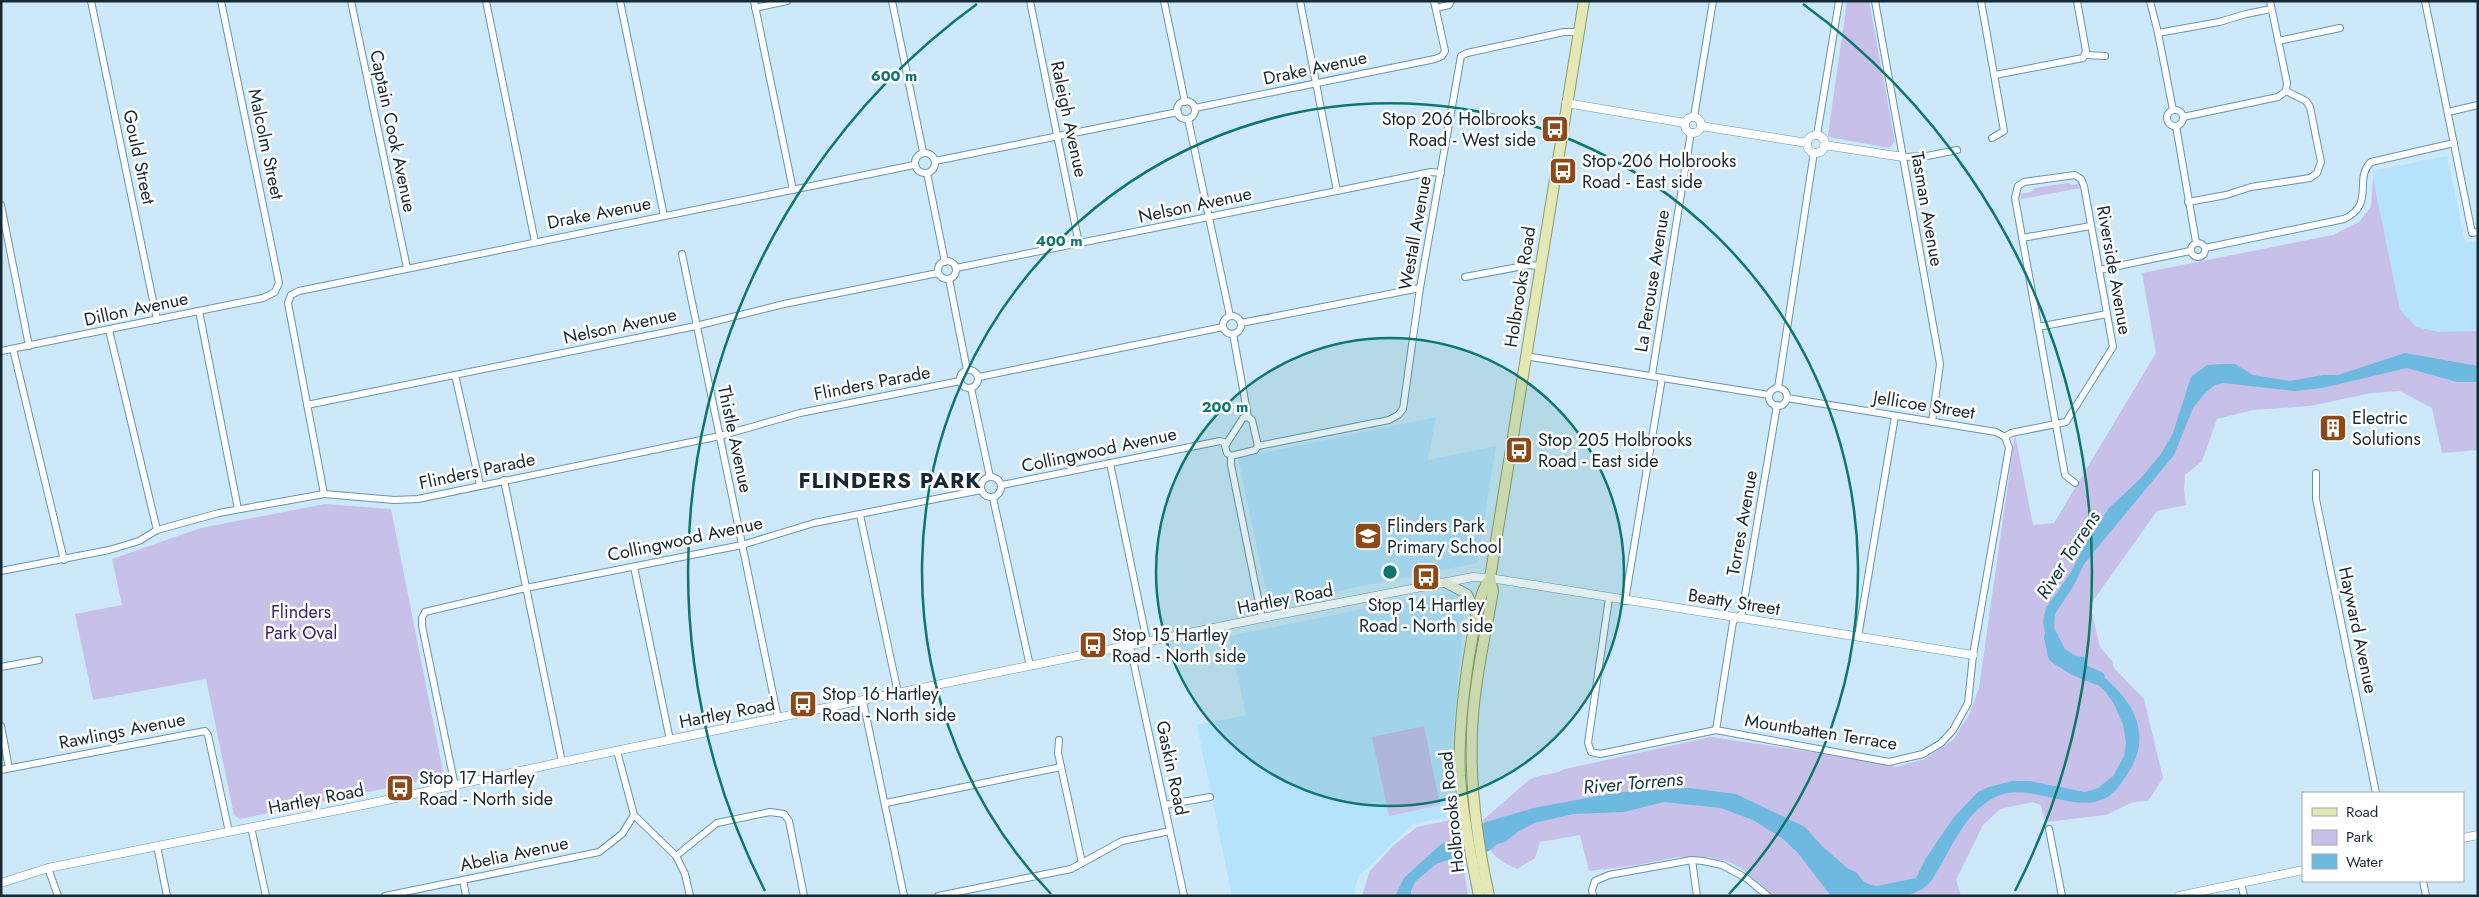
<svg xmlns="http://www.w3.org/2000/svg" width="2479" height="897" font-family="Jost,sans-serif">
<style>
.built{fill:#b5e2fc}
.green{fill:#c7c0e9}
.water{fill:#6eb9e0}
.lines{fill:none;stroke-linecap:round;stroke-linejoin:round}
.river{stroke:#6eb9e0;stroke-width:14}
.minor-casing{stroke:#6694ae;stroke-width:8}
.tertiary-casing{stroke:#6694ae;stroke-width:9}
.secondary-casing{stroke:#6694ae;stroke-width:11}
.primary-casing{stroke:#8f9b67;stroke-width:12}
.minor{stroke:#fff;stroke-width:6}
.tertiary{stroke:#fff;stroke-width:8}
.secondary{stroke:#f1f3da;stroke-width:9}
.primary{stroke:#e3e8b5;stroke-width:10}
.ring{fill:none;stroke:#0f766e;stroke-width:2.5}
.labels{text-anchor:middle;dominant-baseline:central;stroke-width:5;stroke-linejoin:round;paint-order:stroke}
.street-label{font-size:18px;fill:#162933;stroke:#fff}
.poi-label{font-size:18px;fill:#162933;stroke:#fff;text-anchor:start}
.park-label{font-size:18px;fill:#3c236f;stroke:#fff}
.water-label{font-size:19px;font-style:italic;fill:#103243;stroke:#fff}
.district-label{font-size:22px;font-weight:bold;letter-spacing:1px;fill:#162933;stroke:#fff}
.centre{fill:#0f766e;stroke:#fff;stroke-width:2.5}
.ring-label{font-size:15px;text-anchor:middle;font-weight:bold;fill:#0f766e;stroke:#fff;stroke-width:5;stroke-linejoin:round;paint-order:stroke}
</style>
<rect width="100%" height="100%" fill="#cce8f9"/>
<!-- built -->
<g class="built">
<polygon points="2447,156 2465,243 2478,241 2478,332 2439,332 2416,327 2400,310 2373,178 2373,171"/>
<polygon points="1436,417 1428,460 1496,446 1477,563 1269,605 1238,458"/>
<polygon points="1437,594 1455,594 1465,603 1452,745 1453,794 1459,815 1412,824 1358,877 1353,896 1232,896 1197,725 1246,715 1229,636"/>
</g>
<!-- green -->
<g class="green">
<polygon points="1847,1 1869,1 1895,142 1889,148 1829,137 1828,135"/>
<path d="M2373,178l27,132 16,17 23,5 39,-1v119l-36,3 -10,-45 -32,-17 -29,2 -61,13 -57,4 -36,9 -15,42 -17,14 -1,15 2,15 -29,6 -67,94 10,42 12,14 2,7 30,31 19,79 -15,23 -15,1 -27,13 -61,7 -4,-17 -8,-3 -33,7 -17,16 -27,55 5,16h-187l-32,-27 -12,-7 -22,-5h-30l-41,8 -48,6 -9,-36 -40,7 -5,16 -18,11c-26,-12 -32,-20 -34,-49l46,-40c11,-6 25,-5 36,-11l146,-32 173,26 12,4 29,-8 28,-19 16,-25 10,-27 36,-254 18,91 21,-2 102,-170 -14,-80 191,-38 26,-13 12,-15z"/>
<polygon points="2067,183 2073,185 2080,183 2081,188 2021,199 2020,194 2031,192 2035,188"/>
<polygon points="325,504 391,509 444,776 240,819 234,815 206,679 93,700 75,614 122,605 112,559 201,528"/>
<polygon points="1424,726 1440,805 1389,816 1372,737"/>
<polygon points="1456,819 1468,896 1362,896 1370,871 1393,846 1417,827"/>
</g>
<!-- water -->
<path class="water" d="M2405,353l73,13v16h-21l-50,-14 -85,20 -28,3 -71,-8 -8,2 -11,9 -11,14 -19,47 -90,109 -10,21 -19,29 -1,14 11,21 11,7 9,1 1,8c38,23 72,63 42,108 -6,9 -10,16 -19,23 -32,21 -76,-15 -111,0 -35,15 -47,56 -67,85l-7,7 -16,8h-77l-33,-43 -16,-15 -29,-18 -32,-12 -57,-6 -40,10 -51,2 -38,9 -16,8 -14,11 -8,2 -8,7 -41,9 -12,4 -20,17 -5,9v6h-16l9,-18 36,-33 46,-23 48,-14 79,-15 36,-3 41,-2 46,6 69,33 17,19 25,22 10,5 7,9 7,3 6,1 39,-8 10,-20 28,-41 24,-25 11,-5 23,-6h18l55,11 13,-4 15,-12 11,-20 2,-14 -3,-17 -9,-21 -9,-13 -15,-13 -38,-26 -5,-7 -4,-24 3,-13 25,-36 13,-26 25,-38 31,-29 21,-25 12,-21 18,-56 16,-12 15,-1h13l18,11 37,6 33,-6h15z"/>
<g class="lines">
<!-- river -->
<polyline class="river" points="2051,637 2055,656 2074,668 2098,678"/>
<!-- minor casing -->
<g class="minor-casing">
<g id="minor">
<polyline points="91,1 157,320"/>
<polyline points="351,1 407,268"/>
<polyline points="486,1 535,242"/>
<polyline points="620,1 664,216"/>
<polyline points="754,1 793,190"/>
<polyline points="892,1 923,152"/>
<polyline points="1030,1 1079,244"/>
<polyline points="1164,1 1185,102"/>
<polyline points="1300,1 1337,191"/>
<polyline points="1875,1 1940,364 1932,422"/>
<polyline points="1981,1 2004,131 1992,138"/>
<polyline points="2150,1 2158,33 2173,110"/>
<polyline points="2425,1 2472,233 2478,232"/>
<polyline points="755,8 787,1"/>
<polyline points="1436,8 1449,5 1451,1"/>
<polyline points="2158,33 2219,22 2246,14 2271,9"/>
<polyline points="2278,41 2340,28"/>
<polyline points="2085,55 2105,56"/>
<polyline points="1995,75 2083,58 2086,51 2077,1"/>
<circle cx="1186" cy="110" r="9"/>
<polyline points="1195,108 1435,59 1442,56 1445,51 1434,1"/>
<circle cx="2175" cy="118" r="8"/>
<polyline points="2448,112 2478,105"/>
<polyline points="1694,117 1713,1"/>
<polyline points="2183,117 2278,97 2286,91 2287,83 2270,1"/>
<polyline points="1188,119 1230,316"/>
<polyline points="2176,126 2196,242"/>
<polyline points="1817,135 1839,1"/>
<circle cx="925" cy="163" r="10"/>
<polyline points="1903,157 1927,156 1957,150"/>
<polyline points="935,161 1178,112"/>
<polyline points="927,173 945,262"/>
<polyline points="2188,202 2226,195 2251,187 2310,178 2317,173 2321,162 2310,107 2306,101 2286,91"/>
<polyline points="1,205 29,346"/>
<polyline points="2022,238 2091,226"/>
<circle cx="2198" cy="250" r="7"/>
<path d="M2205,248l139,-29c32,-15 9,-40 27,-57l83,-19"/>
<polyline points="682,254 778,718"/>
<circle cx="947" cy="270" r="9"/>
<polyline points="956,268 1431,172 1441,173"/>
<polyline points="2099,270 2190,251"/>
<polyline points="1465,277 1529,265 1539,266"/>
<polyline points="949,279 967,370"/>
<polyline points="199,311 238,509"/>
<circle cx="1232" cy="325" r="9"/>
<polyline points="1241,323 1420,288"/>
<polyline points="2038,327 2107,314"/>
<polyline points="109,330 157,530"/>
<polyline points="1233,334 1248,417 1252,420 1258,446"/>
<polyline points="13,349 64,560"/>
<polyline points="1,351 263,298 275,292 279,283 221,1"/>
<polyline points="1525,356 1769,395"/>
<circle cx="969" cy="379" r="9"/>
<polyline points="455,375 480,485"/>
<polyline points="1652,375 1691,132"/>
<polyline points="979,377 1223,327"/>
<polyline points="971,388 990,477"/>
<polyline points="1778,388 1814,152"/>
<circle cx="1778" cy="397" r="9"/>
<polyline points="1787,398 1996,432 2005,437"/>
<polyline points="307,405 696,326 784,304 938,273"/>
<polyline points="1248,417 1243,418 1225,446 1227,453 1231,456 1231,465 1262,618"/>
<polyline points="2005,437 2011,433 2066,422 2113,347 2084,186 2081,179 2075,175 2024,182 2018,186 2015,198 2065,475 2075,483"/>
<polyline points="1231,456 1255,450 1258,446 1389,420 1398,415 1403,409 1420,288 1461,56 1467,53 1564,32 1579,32"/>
<polyline points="1110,463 1147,642"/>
<polyline points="2316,473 2316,499 2376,793"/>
<circle cx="991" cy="487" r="10"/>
<polyline points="504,480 562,762"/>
<polyline points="1002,485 1210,443 1220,441 1227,443"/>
<polyline points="324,494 288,303 291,295 299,291 914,165"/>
<polyline points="993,498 1030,666"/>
<polyline points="860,515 898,693"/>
<polyline points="634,567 670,740"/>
<polyline points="1,571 109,550 139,541 157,530 219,513 324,494 394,500 418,499 720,436 800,413 960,381"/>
<polyline points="1609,598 1588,743 1591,752 1600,754 1716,730 1889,762 1923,754 1941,743 1953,730 1968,703 1973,655 2009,448 2005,437"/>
<polyline points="1625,601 1662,378"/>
<polyline points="1858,637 1895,416"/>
<polyline points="1130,646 1184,896"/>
<polyline points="1,667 39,660"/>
<polyline points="863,701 904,896"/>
<polyline points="1,726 9,768"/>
<polyline points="1716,730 1733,622 1742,613 1777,405"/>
<polyline points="1059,740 1058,753 1082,863"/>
<polyline points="617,751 634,815 676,856 685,874 690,896"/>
<polyline points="1,770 205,731 208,735 229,832"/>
<polyline points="455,786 422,626 422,618 425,612 526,588 742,545 814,523 981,490"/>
<polyline points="886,803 1061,767"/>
<polyline points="1165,805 1210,797"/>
<polyline points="251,827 266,896"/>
<polyline points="2049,829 2062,896"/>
<polyline points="157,846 167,896"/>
<polyline points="676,856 717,823 770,812 784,814 789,821 804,896"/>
<polyline points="1692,860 1697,896"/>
<polyline points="48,868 58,896"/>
<polyline points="463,880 466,896"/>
<polyline points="2423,881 2426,896"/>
<polyline points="2241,883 2244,896"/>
<polyline points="385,896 599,852 622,834 634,815"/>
<polyline points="938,896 1071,869 1122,841 1170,831"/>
<polyline points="1593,896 1592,890 1595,881 1609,875 1692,860 1703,861 1722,865 1746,878 1768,896"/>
</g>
</g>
<!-- tertiary casing -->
<g class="tertiary-casing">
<g id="tertiary">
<polyline points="1566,103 1685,123"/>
<circle cx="1693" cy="125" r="8"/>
<polyline points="1701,126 1807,143"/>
<circle cx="1816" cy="144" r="9"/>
<polyline points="1824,145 1903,157"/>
<polyline points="2463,838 2478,835"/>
<polyline points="1,883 48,868 368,804 562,762 1262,618 1473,577 1490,578 1973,655"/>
<polyline points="2179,896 2303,870"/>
</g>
</g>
<!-- secondary casing -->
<g class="secondary-casing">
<polyline id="secondary" points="1446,583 1467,594 1477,615"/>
</g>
<!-- primary casing -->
<g class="primary-casing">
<g id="primary">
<path d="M1479,896c-8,-40 -16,-80 -19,-120 -2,-46 4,-92 12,-137 4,-21 6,-43 18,-61l94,-577"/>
<path d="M1489,896c-13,-60 -21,-120 -16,-181 3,-42 13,-83 20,-124l-3,-13"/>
</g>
</g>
<!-- minor -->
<use href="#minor" class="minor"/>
<!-- tertiary -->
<use href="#tertiary" class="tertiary"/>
<!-- secondary -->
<use href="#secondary" class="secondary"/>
<!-- primary -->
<use href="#primary" class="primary"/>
</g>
<!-- distance rings -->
<circle cx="1390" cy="572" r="234" fill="#0f766e" fill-opacity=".12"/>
<g class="ring">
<circle cx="1390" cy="572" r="234"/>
<path d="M1051 894A468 468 0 1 1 1729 894"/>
<path d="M765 891A702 702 0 0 1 977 4M1803 4A702 702 0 0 1 2015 891"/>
</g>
<!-- icons -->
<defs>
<g id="bus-square" transform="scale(1.4375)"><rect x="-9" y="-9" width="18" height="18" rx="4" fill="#8b4a17" stroke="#fff"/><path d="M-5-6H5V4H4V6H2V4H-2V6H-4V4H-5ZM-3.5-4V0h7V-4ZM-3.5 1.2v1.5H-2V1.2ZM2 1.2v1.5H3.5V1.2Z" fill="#fff"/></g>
<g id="building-square" transform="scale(1.4375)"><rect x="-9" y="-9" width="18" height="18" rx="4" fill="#8b4a17" stroke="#fff"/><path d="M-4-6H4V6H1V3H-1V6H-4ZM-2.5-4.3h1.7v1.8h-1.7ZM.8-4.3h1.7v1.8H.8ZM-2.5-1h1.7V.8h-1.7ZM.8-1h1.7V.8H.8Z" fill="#fff"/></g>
<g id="school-square" transform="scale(1.4375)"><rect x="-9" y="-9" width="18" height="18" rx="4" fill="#8b4a17" stroke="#fff"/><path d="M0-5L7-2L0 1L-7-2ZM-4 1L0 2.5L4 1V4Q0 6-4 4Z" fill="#fff"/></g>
</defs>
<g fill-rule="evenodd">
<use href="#bus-square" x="1555" y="129"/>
<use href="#bus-square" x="1563" y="171"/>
<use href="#building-square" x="2333" y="428"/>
<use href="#bus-square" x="1519" y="450"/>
<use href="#school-square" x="1368" y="536"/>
<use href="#bus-square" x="1426" y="577"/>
<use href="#bus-square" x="1093" y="645"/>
<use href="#bus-square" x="803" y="704"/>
<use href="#bus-square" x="400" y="788"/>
</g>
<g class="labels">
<!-- street labels -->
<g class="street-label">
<text transform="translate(1315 68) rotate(-12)">Drake Avenue</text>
<text transform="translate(1069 119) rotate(78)">Raleigh Avenue</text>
<text transform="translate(393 131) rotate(78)">Captain Cook Avenue</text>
<text transform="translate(266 144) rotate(78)">Malcolm Street</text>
<text transform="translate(139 157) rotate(78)">Gould Street</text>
<text transform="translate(1195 205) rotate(-12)">Nelson Avenue</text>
<text transform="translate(1927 209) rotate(80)">Tasman Avenue</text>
<text transform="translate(599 213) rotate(-11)">Drake Avenue</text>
<text transform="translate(1415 233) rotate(-80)">Westall Avenue</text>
<text transform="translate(2114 270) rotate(80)">Riverside Avenue</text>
<text transform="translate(1652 281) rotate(-81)">La Perouse Avenue</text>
<text transform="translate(1520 287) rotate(-81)">Holbrooks Road</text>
<text transform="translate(136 309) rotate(-12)">Dillon Avenue</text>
<text transform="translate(620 326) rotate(-12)">Nelson Avenue</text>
<text transform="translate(872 383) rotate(-11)">Flinders Parade</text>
<text transform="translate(1924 405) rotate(9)">Jellicoe Street</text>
<text transform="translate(735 439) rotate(78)">Thistle Avenue</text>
<text transform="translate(1099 450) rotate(-12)">Collingwood Avenue</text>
<text transform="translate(477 471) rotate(-12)">Flinders Parade</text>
<text transform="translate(1742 523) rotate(-80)">Torres Avenue</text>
<text transform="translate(685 539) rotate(-12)">Collingwood Avenue</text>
<text transform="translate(1285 599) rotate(-11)">Hartley Road</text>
<text transform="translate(1734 602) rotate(9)">Beatty Street</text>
<text transform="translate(2358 630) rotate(78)">Hayward Avenue</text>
<text transform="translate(727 713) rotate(-11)">Hartley Road</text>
<text transform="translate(122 731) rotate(-11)">Rawlings Avenue</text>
<text transform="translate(1821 732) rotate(9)">Mountbatten Terrace</text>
<text transform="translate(1172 768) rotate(78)">Gaskin Road</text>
<text transform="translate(316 799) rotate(-11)">Hartley Road</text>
<text transform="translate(1452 812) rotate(-96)">Holbrooks Road</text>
<text transform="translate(514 854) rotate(-12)">Abelia Avenue</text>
</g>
<!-- poi labels -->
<g class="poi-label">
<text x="1536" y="119" text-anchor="end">Stop 206 Holbrooks<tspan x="1536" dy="21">Road - West side</tspan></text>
<text x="1582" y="161">Stop 206 Holbrooks<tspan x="1582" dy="21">Road - East side</tspan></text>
<text x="2352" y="418">Electric<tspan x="2352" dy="21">Solutions</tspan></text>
<text x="1538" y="440">Stop 205 Holbrooks<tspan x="1538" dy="21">Road - East side</tspan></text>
<text x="1387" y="526">Flinders Park<tspan x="1387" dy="21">Primary School</tspan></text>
<text x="1426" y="605" text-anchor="middle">Stop 14 Hartley<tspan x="1426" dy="21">Road - North side</tspan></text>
<text x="1112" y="635">Stop 15 Hartley<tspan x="1112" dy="21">Road - North side</tspan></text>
<text x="822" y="694">Stop 16 Hartley<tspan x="822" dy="21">Road - North side</tspan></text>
<text x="419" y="778">Stop 17 Hartley<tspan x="419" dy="21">Road - North side</tspan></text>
</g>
<!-- park labels -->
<g class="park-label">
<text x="301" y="612">Flinders<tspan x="301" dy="21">Park Oval</tspan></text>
</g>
<!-- water labels -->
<g class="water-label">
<text transform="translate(2068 555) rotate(-57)">River Torrens</text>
<text transform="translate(1633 783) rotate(-5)">River Torrens</text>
</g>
<!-- district labels -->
<g class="district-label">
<text x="890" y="480">FLINDERS PARK</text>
</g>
</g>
<circle cx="1390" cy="572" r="8" class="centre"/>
<g class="ring-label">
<text x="894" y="81">600 m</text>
<text x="1059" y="246">400 m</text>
<text x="1225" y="412">200 m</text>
</g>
<!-- border -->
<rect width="2479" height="897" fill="none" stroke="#162933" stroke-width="5"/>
<!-- legend -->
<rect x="2302" y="792" width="162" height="90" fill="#ffffff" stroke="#a2a9ad"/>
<rect x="2312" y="808" width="25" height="8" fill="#e3e8b5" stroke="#a2a9ad"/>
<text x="2346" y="817" font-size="15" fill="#162933">Road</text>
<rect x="2312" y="830" width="25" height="15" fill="#c7c0e9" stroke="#a2a9ad"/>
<text x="2346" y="842" font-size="15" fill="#162933">Park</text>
<rect x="2312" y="854" width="25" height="15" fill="#6eb9e0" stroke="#a2a9ad"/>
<text x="2346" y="867" font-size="15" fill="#162933">Water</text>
</svg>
